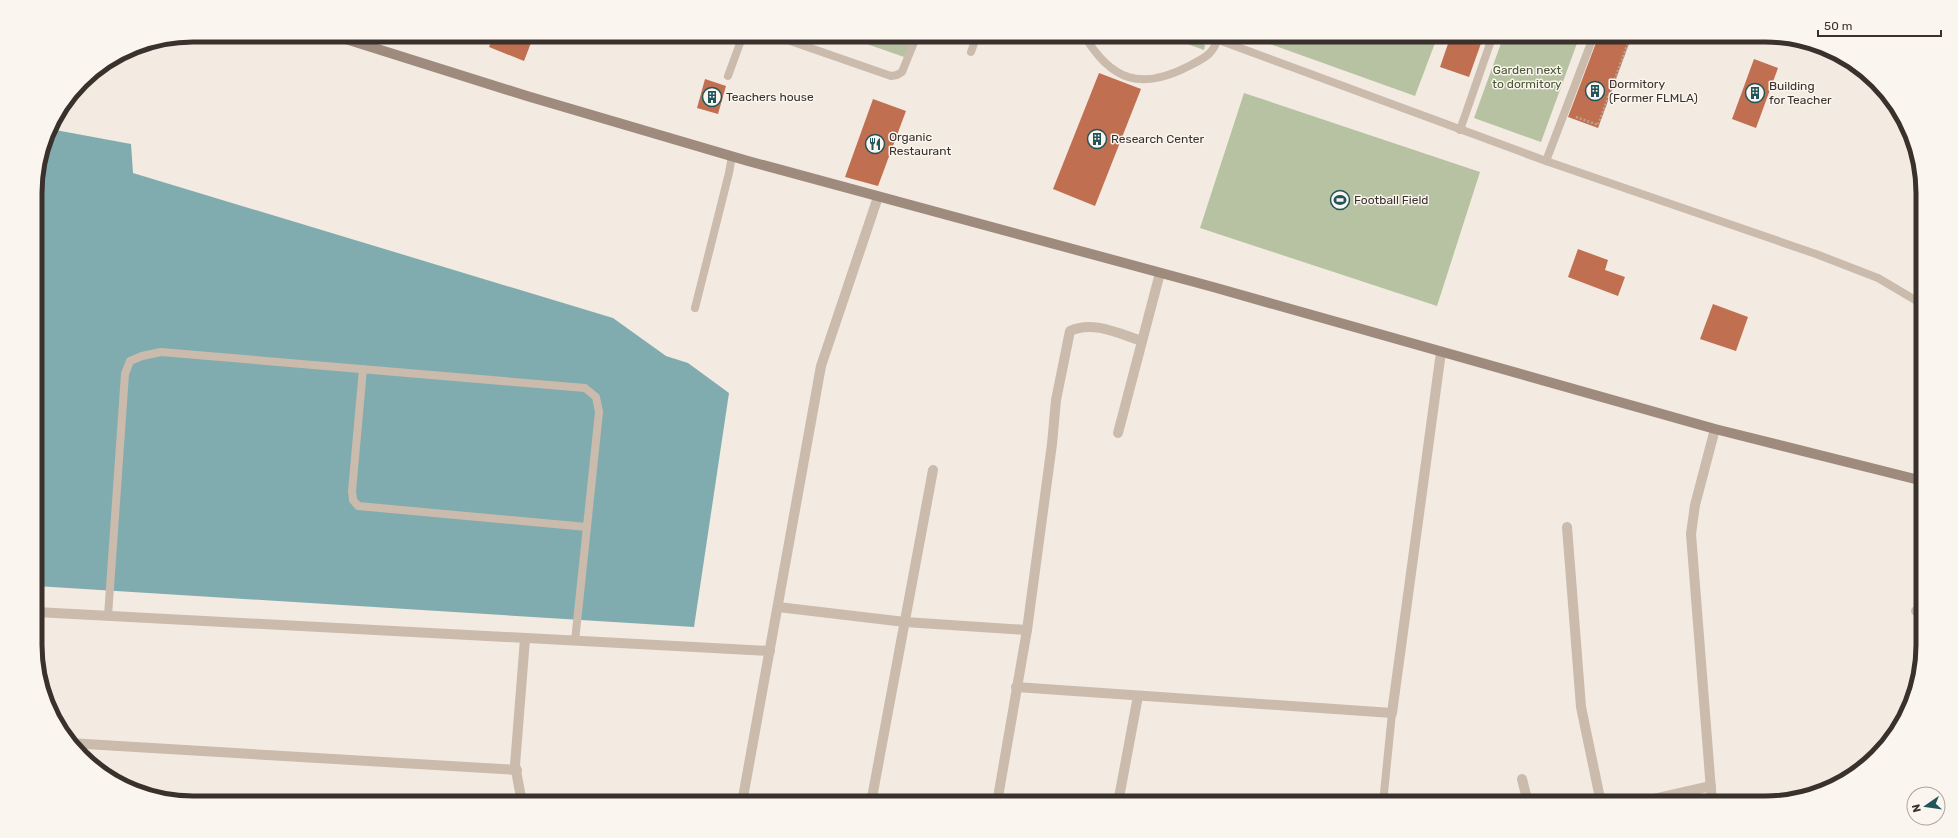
<svg xmlns="http://www.w3.org/2000/svg" width="1958" height="838" font-family="Rubik,sans-serif">
<style>
.green{fill:#b6c2a1}
.water{fill:#81acaf}
.building{fill:#c16f51}
.lines{fill:none;stroke-linecap:round;stroke-linejoin:round}
.path{stroke:#b7a697;stroke-width:2.5;stroke-dasharray:2 2;stroke-linecap:butt}
.lane{stroke:#cbbbad;stroke-width:8}
.street{stroke:#cbbbad;stroke-width:10}
.secondary{stroke:#9f8b7e;stroke-width:10}
.labels{text-anchor:middle;dominant-baseline:central;stroke-width:3;stroke-linejoin:round;paint-order:stroke}
.park-label{font-size:12px;fill:#485730;stroke:#faf5ee}
.poi-label{font-size:12px;fill:#3a302c;stroke:#faf5ee;text-anchor:start}
.rim{fill:none;stroke:#3a302c;stroke-width:5}
</style>
<rect width="100%" height="100%" fill="#f3ebe1"/>
<!-- green -->
<g class="green">
<polygon points="841,35 915,35 907,58"/>
<polygon points="1162,35 1176,35 1205,45 1204,50"/>
<polygon points="1245,35 1438,35 1415,96"/>
<polygon points="1504,35 1580,35 1541,142 1474,118"/>
<polygon points="1244,93 1480,172 1437,306 1200,228"/>
</g>
<!-- water -->
<polygon class="water" points="50,129 131,144 133,173 613,318 666,356 688,363 729,393 694,627 36,586 35,182"/>
<!-- building -->
<g class="building">
<polygon points="494,35 534,35 524,61 489,47"/>
<polygon points="1451,35 1484,35 1469,77 1440,67"/>
<polygon points="1599,35 1632,35 1598,128 1568,117"/>
<polygon points="1754,59 1778,68 1756,128 1732,119"/>
<polygon points="1099,73 1141,89 1095,206 1053,189"/>
<polygon points="705,79 726,86 718,114 697,108"/>
<polygon points="873,99 906,111 878,186 845,177"/>
<polygon points="1578,249 1608,260 1605,270 1625,277 1618,296 1568,277"/>
<polygon points="1713,304 1748,317 1736,351 1700,339"/>
</g>
<g class="lines">
<!-- path -->
<polyline class="path" points="1576,117 1598,125 1631,35"/>
<!-- lane -->
<g class="lane">
<polyline points="773,35 891,76 897,75 902,72 917,35"/>
<path d="M1084,35c27,46 57,56 105,31 13,-7 24,-11 28,-26"/>
<polyline points="1205,35 1546,161 1816,254 1878,278 1922,304"/>
<polyline points="971,52 977,35"/>
<polyline points="728,76 743,35"/>
<polyline points="1460,130 1493,35"/>
<polyline points="1546,161 1594,35"/>
<polyline points="695,308 729,173 732,156"/>
<polyline points="363,369 352,491 353,500 358,506 587,527"/>
<polyline points="108,616 125,374 130,361 142,356 161,352 585,388 596,397 599,412 575,641"/>
<polyline points="1383,803 1392,713"/>
</g>
<!-- street -->
<g class="street">
<polyline points="1118,433 1160,273"/>
<polyline points="1567,527 1581,707 1601,803"/>
<polyline points="778,607 905,622 1027,630"/>
<polyline points="1916,611 1923,610"/>
<polyline points="36,612 770,651"/>
<polyline points="1016,687 1392,713 1441,352"/>
<polyline points="69,743 517,770"/>
<polyline points="1522,779 1528,803"/>
<polyline points="522,803 515,765 525,639"/>
<polyline points="722,803 741,800 774,803"/>
<polyline points="742,803 821,366 878,197"/>
<polyline points="871,803 933,470"/>
<path d="M997,803l30,-173 25,-186 4,-44 14,-69c23,-11 50,3 72,10"/>
<polyline points="1118,803 1138,696"/>
<polyline points="1285,803 1285,802"/>
<polyline points="1636,803 1711,786"/>
<polyline points="1712,803 1691,534 1695,505 1715,429"/>
</g>
<!-- secondary -->
<polyline class="secondary" points="333,35 527,96 748,161 1213,287 1715,429 1923,481"/>
</g>
<!-- icons -->
<defs>
<g id="building-ring" transform="scale(1)"><circle r="9.5" fill="#faf5ee" stroke="#22555a" stroke-width="1.5"/><path d="M-4-6H4V6H1V3H-1V6H-4ZM-2.5-4.3h1.7v1.8h-1.7ZM.8-4.3h1.7v1.8H.8ZM-2.5-1h1.7V.8h-1.7ZM.8-1h1.7V.8H.8Z" fill="#22555a"/></g>
<g id="restaurant-ring" transform="scale(1)"><circle r="9.5" fill="#faf5ee" stroke="#22555a" stroke-width="1.5"/><path d="M-5-6h1v4h1v-4h1v4h1v-4h1v5L-1.5 .5V6h-2V.5L-5-1ZM5-6V6H3V1.5H1.5Q1.5-4 5-6Z" fill="#22555a"/></g>
<g id="stadium-ring" transform="scale(1)"><circle r="9.5" fill="#faf5ee" stroke="#22555a" stroke-width="1.5"/><path d="M0-5a6.5 5 0 1 0 0 10a6.5 5 0 1 0 0-10ZM-3.5-1.8h7v3.6h-7Z" fill="#22555a"/></g>
</defs>
<g fill-rule="evenodd">
<use href="#building-ring" x="1595" y="91"/>
<use href="#building-ring" x="1755" y="93"/>
<use href="#building-ring" x="712" y="97"/>
<use href="#building-ring" x="1097" y="139"/>
<use href="#restaurant-ring" x="875" y="144"/>
<use href="#stadium-ring" x="1340" y="200"/>
</g>
<g class="labels">
<!-- park labels -->
<g class="park-label">
<text x="1527" y="70">Garden next<tspan x="1527" dy="14">to dormitory</tspan></text>
</g>
<!-- poi labels -->
<g class="poi-label">
<text x="1609" y="84">Dormitory<tspan x="1609" dy="14">(Former FLMLA)</tspan></text>
<text x="1769" y="86">Building<tspan x="1769" dy="14">for Teacher</tspan></text>
<text x="726" y="97">Teachers house</text>
<text x="889" y="137">Organic<tspan x="889" dy="14">Restaurant</tspan></text>
<text x="1111" y="139">Research Center</text>
<text x="1354" y="200">Football Field</text>
</g>
</g>
<!-- crop -->
<path d="M0 0H1958V838H0ZM193 42H1765A151 151 0 0 1 1916 193V645A151 151 0 0 1 1765 796H193A151 151 0 0 1 42 645V193A151 151 0 0 1 193 42Z" fill="#faf5ee" fill-rule="evenodd"/>
<path class="rim" d="M193 42H1765A151 151 0 0 1 1916 193V645A151 151 0 0 1 1765 796H193A151 151 0 0 1 42 645V193A151 151 0 0 1 193 42Z"/>
<!-- north arrow -->
<g transform="translate(1926 806) rotate(257)"><circle r="19" fill="#faf5ee" stroke="#ada6a0"/>
<path d="M0-3L7 15L0 10L-7 15Z" fill="#22555a"/>
<text y="-6" font-size="11" font-weight="bold" text-anchor="middle" fill="#3a302c">N</text>
</g>
<!-- scale -->
<path d="M1818 30v6h123v-6" fill="none" stroke="#3a302c" stroke-width="2"/>
<text x="1824" y="30" font-size="12" fill="#3a302c" stroke="#faf5ee" stroke-width="3" paint-order="stroke">50 m</text>
</svg>
